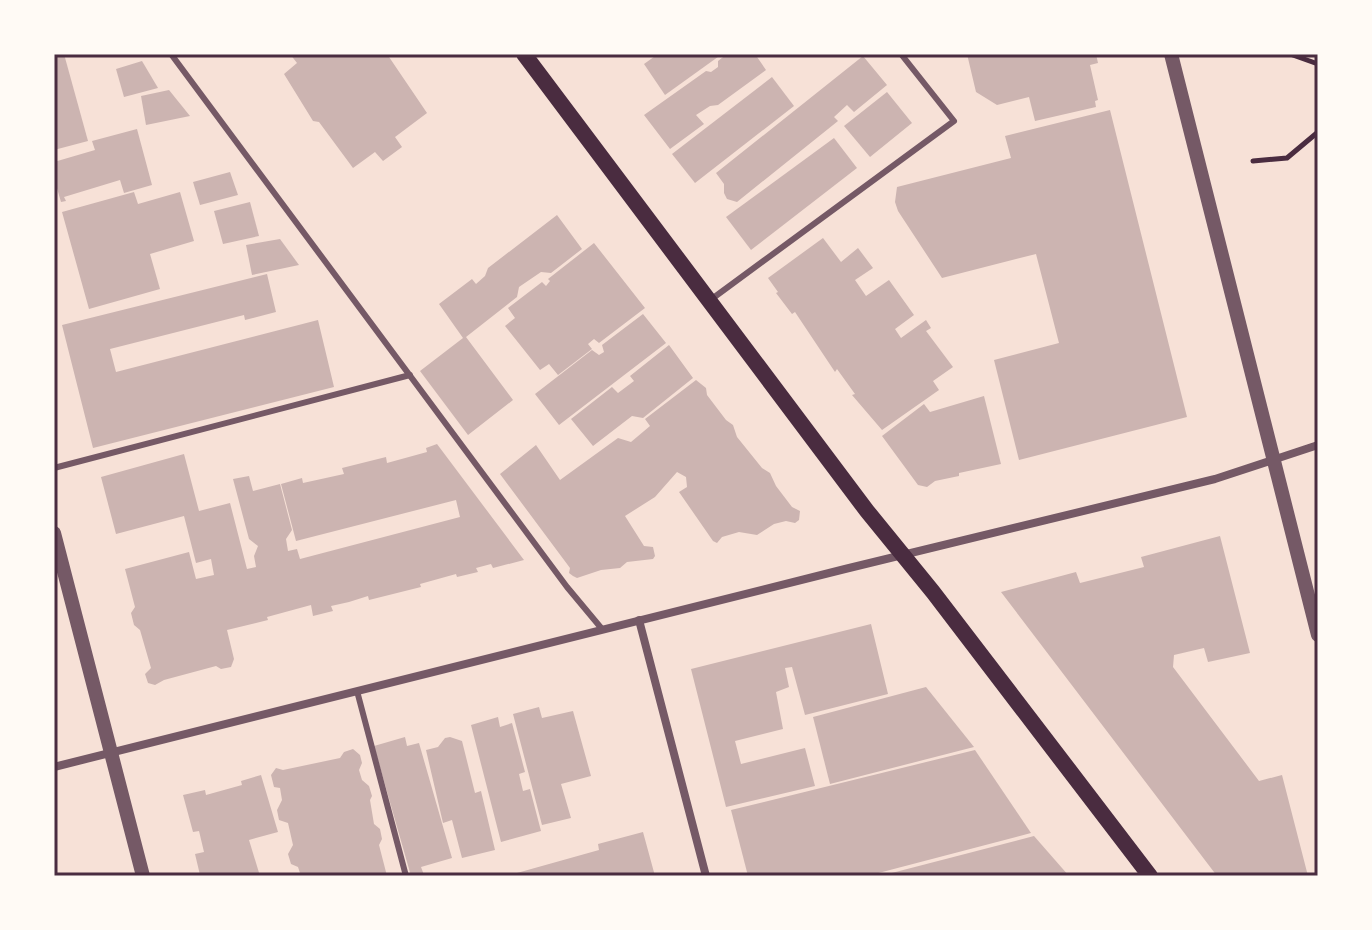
<svg xmlns="http://www.w3.org/2000/svg" width="1372" height="930" font-family="'PT Sans Narrow',sans-serif">
<style>
.building{fill:#ccb4b1}
.lines{fill:none;stroke-linecap:round;stroke-linejoin:round}
.path{stroke:#4a2c40;stroke-width:5}
.service{stroke:#755966;stroke-width:6}
.minor{stroke:#755966;stroke-width:8}
.tertiary{stroke:#755966;stroke-width:14}
.secondary{stroke:#4a2c40;stroke-width:16}
.neatline{fill:none;stroke:#4a2c40;stroke-width:3}
</style>
<rect width="100%" height="100%" fill="#f7e1d7"/>
<!-- building -->
<g class="building">
<polygon points="54,54 64,54 88,141 54,150"/>
<polygon points="290,54 387,54 427,113 395,137 402,147 383,161 375,152 353,168 319,122 313,121 284,74 297,63"/>
<polygon points="658,54 722,54 665,95 644,64"/>
<polygon points="727,54 755,54 766,70 718,105 710,106 696,115 704,124 670,149 644,115 706,71 711,72 718,67 718,61"/>
<polygon points="967,54 1096,54 1098,63 1090,65 1098,100 1095,101 1096,107 1035,121 1029,97 997,105 976,92"/>
<polygon points="863,56 887,85 854,112 847,105 834,117 838,121 737,202 727,199 724,193 724,184 716,173"/>
<polygon points="142,61 158,88 124,97 116,69"/>
<polygon points="772,77 794,106 695,183 672,154"/>
<polygon points="169,90 190,116 146,125 141,96"/>
<polygon points="887,92 912,123 870,157 844,126"/>
<polygon points="1110,110 1187,417 1019,460 994,360 1059,343 1036,254 942,278 898,211 895,202 897,187 1011,158 1005,136"/>
<polygon points="137,129 152,185 124,193 120,180 64,197 66,201 61,202 54,178 54,162 95,150 92,141"/>
<polygon points="834,138 857,168 751,250 726,217"/>
<polygon points="230,172 238,195 200,205 193,182"/>
<polygon points="134,192 138,204 180,192 194,241 150,254 160,289 89,309 62,212"/>
<polygon points="250,202 259,236 223,244 214,211"/>
<polygon points="557,215 582,249 551,273 541,272 519,287 517,297 466,337 513,400 468,435 420,371 463,338 439,304 472,279 476,284 485,276 488,268"/>
<polygon points="823,238 841,262 858,248 873,268 855,280 866,296 889,280 914,315 895,329 901,338 926,320 931,328 926,331 953,367 933,381 939,390 882,430 852,395 855,394 837,369 835,372 795,312 792,314 776,293 778,292 768,278"/>
<polygon points="280,239 299,265 252,275 246,245"/>
<polygon points="594,243 645,308 599,343 594,339 588,344 592,349 558,375 549,364 540,370 505,326 515,318 508,308 542,282 546,286 550,281 548,279"/>
<polygon points="267,274 276,312 245,320 244,315 110,349 116,372 318,320 334,387 93,448 62,325"/>
<polygon points="643,314 666,343 559,425 535,394 592,350 599,355 604,352 602,345"/>
<polygon points="669,345 693,378 643,418 632,416 593,446 571,419 612,387 618,393 634,381 630,376"/>
<polygon points="696,380 706,388 707,395 726,420 733,425 737,437 762,468 770,473 776,486 792,507 800,511 799,520 795,523 786,521 774,524 757,535 739,532 722,537 717,543 713,541 679,492 687,487 686,477 677,472 655,497 625,516 644,546 653,547 655,556 653,559 627,562 620,568 601,570 577,578 573,576 569,573 570,568 500,474 536,445 560,480 618,438 631,442 650,426 645,419"/>
<polygon points="984,396 1001,464 959,473 959,476 935,481 927,487 918,485 882,436 924,404 930,412"/>
<polygon points="437,444 524,560 493,568 491,564 476,568 478,572 457,577 456,574 420,584 421,587 369,600 368,596 349,602 331,606 333,611 313,616 311,605 267,617 268,620 227,630 234,659 231,667 221,669 216,666 164,680 155,685 148,683 145,674 151,668 140,630 134,625 131,613 135,607 125,569 189,552 196,579 214,575 211,559 196,563 184,516 116,534 101,477 184,454 199,511 230,503 247,569 256,567 254,556 258,546 249,539 233,479 249,476 253,491 280,484 292,530 286,539 288,551 297,549 300,559 460,517 456,500 296,541 281,484 302,478 303,483 344,474 342,468 386,457 387,463 427,452 426,448"/>
<polygon points="1220,536 1250,653 1208,662 1204,648 1174,655 1173,667 1259,781 1282,775 1308,876 1217,876 1001,592 1076,572 1080,583 1144,567 1141,557"/>
<polygon points="871,624 888,694 805,715 792,667 785,668 789,687 776,692 783,729 735,741 741,764 805,748 815,786 726,807 691,669"/>
<polygon points="926,687 974,747 830,784 813,717"/>
<polygon points="539,707 542,718 573,711 591,776 561,784 571,818 542,825 513,714"/>
<polygon points="498,717 500,727 512,723 525,772 519,774 523,791 530,789 541,831 501,842 471,725"/>
<polygon points="405,737 407,746 419,743 452,858 421,867 424,875 419,876 411,876 374,746"/>
<polygon points="450,737 462,741 475,793 481,791 495,850 462,858 452,820 443,823 426,750 438,747 445,738"/>
<polygon points="353,749 360,755 362,763 359,770 362,780 369,786 372,796 370,800 374,824 380,829 382,839 379,845 387,876 301,876 298,867 291,864 288,854 293,845 288,823 279,820 277,810 282,800 280,788 274,787 271,775 276,768 283,770 340,758 344,752"/>
<polygon points="975,750 1031,833 867,876 748,876 731,810"/>
<polygon points="261,775 278,832 249,840 260,876 212,876 211,873 200,875 195,854 204,852 199,831 193,832 183,795 205,790 206,795 242,785 241,781"/>
<polygon points="643,832 655,876 506,876 599,850 598,844"/>
<polygon points="1034,836 1069,876 884,876 884,875"/>
</g>
<g class="lines">
<!-- path -->
<g class="path">
<polyline points="1290,54 1318,64"/>
<polyline points="1253,161 1287,158 1318,132"/>
</g>
<!-- service -->
<g class="service">
<polyline points="171,54 567,587 602,629"/>
<polyline points="709,301 954,121 901,54"/>
<polyline points="54,468 410,375"/>
<polyline points="357,691 406,876"/>
</g>
<!-- minor -->
<g class="minor">
<polyline points="639,620 706,876"/>
<polyline points="54,767 845,569 1215,479 1318,445"/>
</g>
<!-- tertiary -->
<g class="tertiary">
<polyline points="1171,54 1318,635"/>
<polyline points="54,533 143,876"/>
</g>
<!-- secondary -->
<polyline class="secondary" points="524,54 867,511 933,592 1150,876"/>
</g>
<!-- border -->
<rect width="1372" height="930" fill="none" stroke="#fffaf5" stroke-width="112"/>
<rect x="56" y="56" width="1260" height="818" class="neatline"/>
</svg>
